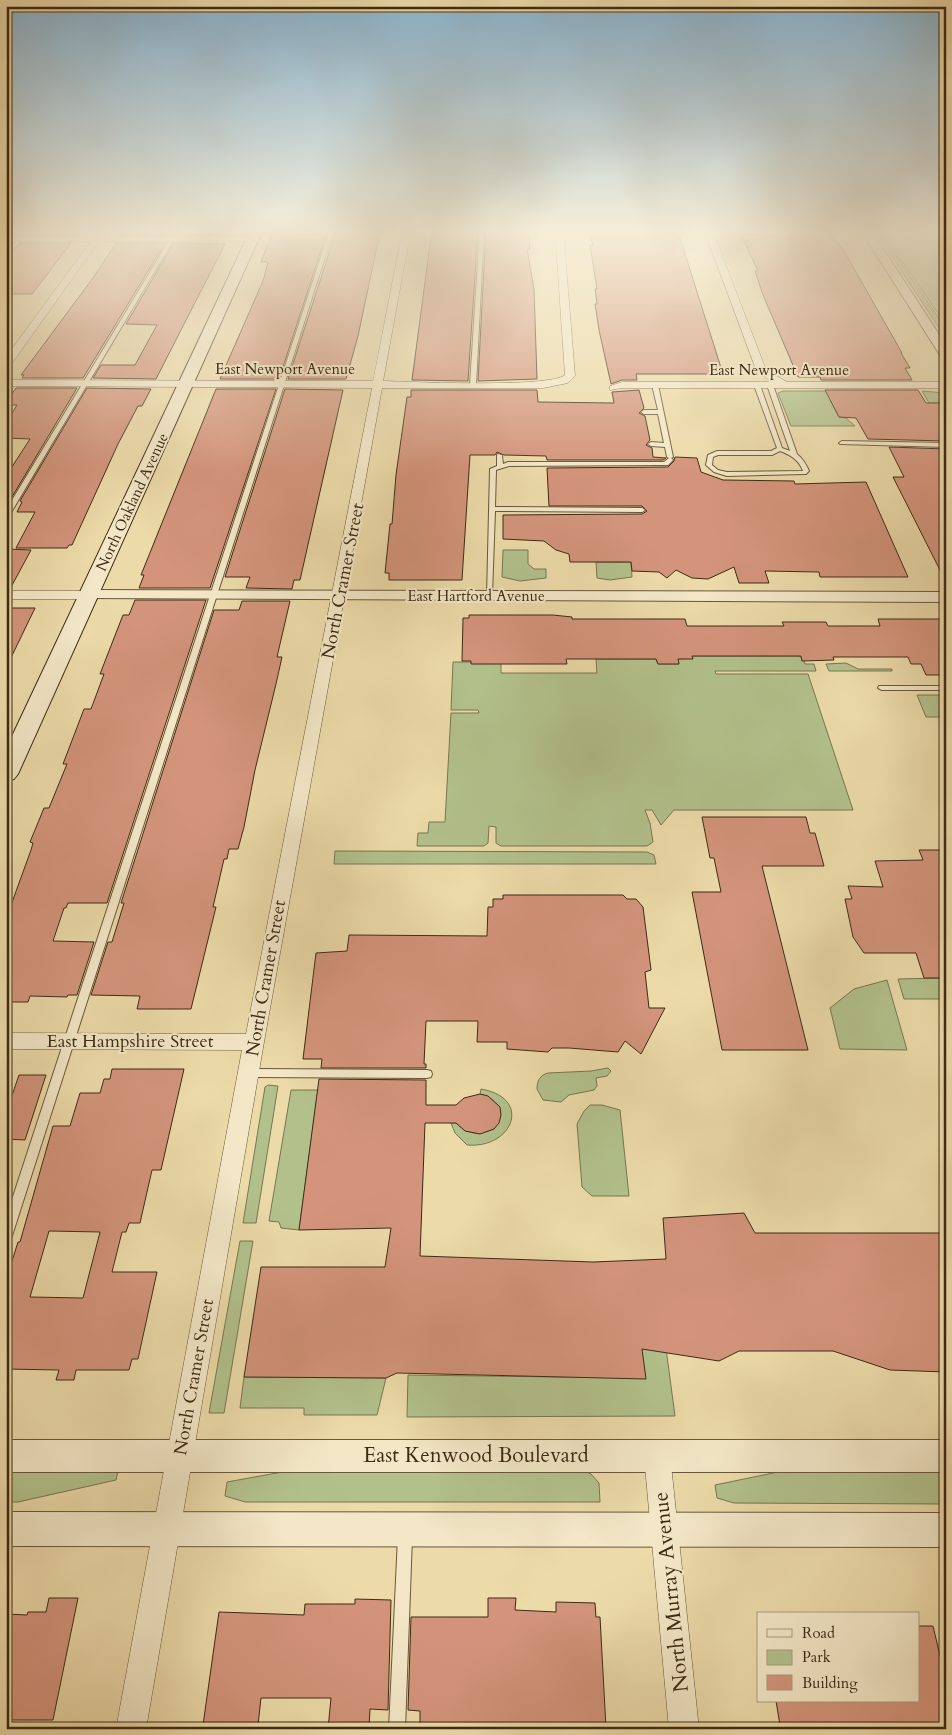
<svg xmlns="http://www.w3.org/2000/svg" width="952" height="1735" font-family="Cardo,serif">
<style>
.green{fill:#b2c18c;stroke:#787650}
.building{fill:#d3947b;stroke:#3d2b14;fill-rule:evenodd}
.lines{fill:none;stroke-linecap:round;stroke-linejoin:round}
.service-casing{stroke:#695739;stroke-width:2}
.minor-casing{stroke:#695739;stroke-width:1}
.tertiary-casing{stroke:#695739;stroke-width:2}
.secondary-casing{stroke:#3d2b14;stroke-width:2}
.service{fill:#f3e7c7;fill-rule:evenodd}
.minor{fill:#f3e7c7;fill-rule:evenodd}
.tertiary{fill:#f3e7c7;fill-rule:evenodd}
.secondary{fill:#f3e7c7;fill-rule:evenodd}
.labels{text-anchor:middle;dominant-baseline:central;stroke-width:4;stroke-linejoin:round;paint-order:stroke}
.far-street-label{font-size:15px;fill:#3d2b14;stroke:#f3e7c7}
.street-label{font-size:18px;fill:#3d2b14;stroke:#f3e7c7}
.near-street-label{font-size:21px;fill:#3d2b14;stroke:#f3e7c7}
</style>
<rect width="100%" height="100%" fill="#ecdaa9"/>
<filter id="stains"><feTurbulence type="fractalNoise" baseFrequency=".004" numOctaves="4"/><feColorMatrix values="0 0 0 0 .2 0 0 0 0 .09 0 0 0 0 .02 0 0 0 .5 -.17"/></filter>
<radialGradient id="worn" r=".72"><stop offset=".6" stop-color="#630" stop-opacity="0"/><stop offset="1" stop-color="#630" stop-opacity=".3"/></radialGradient>
<!-- green -->
<g class="green">
<polygon points="874,229 878,229 946,329 946,334 943,334"/>
<polygon points="880,229 946,229 946,325"/>
<polygon points="783,391 835,391 865,400 830,400 839,417 846,418 855,426 791,426 778,393"/>
<polygon points="922,391 945,393 946,415 940,403 929,403"/>
<polygon points="503,550 528,550 528,564 534,569 546,569 546,578 520,581 502,577"/>
<polygon points="596,562 631,562 632,577 610,580 597,578"/>
<polygon points="692,656 799,656 804,660 805,664 814,664 816,671 715,671 716,674 808,674 853,810 674,810 661,825 652,810 645,810 650,823 653,842 647,846 501,846 496,843 496,827 489,826 488,843 484,846 417,846 418,833 428,833 429,822 445,822 451,713 479,713 478,710 451,710 453,662 501,662 501,673 597,673 596,659 656,659 658,664 679,664 678,659 693,658"/>
<polygon points="846,663 858,669 892,669 892,671 829,671 826,664"/>
<polygon points="917,695 946,695 946,717 926,717"/>
<polygon points="335,851 647,852 654,855 656,864 334,864"/>
<polygon points="940,978 946,987 946,999 904,999 898,979"/>
<polygon points="887,980 907,1050 840,1049 830,1008 854,989"/>
<path d="M608,1068l3,3 -4,5 -11,2 1,8 -3,4 -25,5 -8,7 -18,-2 -6,-11c0,-8 3,-14 11,-16l43,-2z"/>
<polygon points="268,1085 278,1086 256,1223 243,1223 265,1087"/>
<path d="M481,1089c52,9 32,60 -14,56l-12,-12 -4,-10h5c12,12 22,12 38,6 13,-16 5,-30 -14,-35z"/>
<polygon points="291,1090 318,1090 299,1230 281,1228 279,1222 269,1221"/>
<polygon points="590,1105 602,1105 620,1110 629,1196 592,1196 582,1187 577,1124 584,1111"/>
<polygon points="240,1241 253,1241 224,1413 209,1413"/>
<polygon points="637,1309 661,1311 675,1416 407,1417 408,1375 633,1378"/>
<polygon points="244,1377 386,1378 377,1415 304,1415 304,1408 240,1408"/>
<polygon points="6,1464 118,1471 116,1480 18,1502 6,1502"/>
<polygon points="321,1465 577,1468 591,1474 599,1483 600,1502 245,1502 225,1496 227,1482"/>
<polygon points="807,1466 946,1466 946,1504 734,1503 717,1498 715,1485"/>
</g>
<!-- building -->
<g class="building">
<polygon points="6,229 82,229 77,235 6,235"/>
<polygon points="126,229 166,229 163,235 121,235"/>
<polygon points="174,229 228,229 225,235 170,235"/>
<polygon points="274,229 296,229 295,234 326,235 279,379 220,379 263,281 268,262 261,262"/>
<polygon points="337,229 378,229 377,232 380,232 358,336 346,379 288,379"/>
<polygon points="432,229 478,229 468,381 412,380"/>
<polygon points="486,229 528,229 530,249 527,249 534,289 537,379 478,381"/>
<polygon points="588,229 678,232 723,374 636,374 637,380 622,380 611,384 599,330 595,304 597,304 595,289 597,289 590,245 593,245"/>
<polygon points="808,229 828,229 844,251 902,353 901,353 910,368 905,368 912,380 821,380 820,377 798,377 763,295 755,271 758,271 741,235 796,235 795,233 797,232 809,232"/>
<polygon points="21,243 71,243 32,294 9,294 13,289 6,289 6,263 10,258 6,258"/>
<polygon points="116,243 165,243 83,378 22,378 24,375 21,375 93,278"/>
<polygon points="174,243 225,244 156,379 93,378 101,365 135,365 157,325 126,324"/>
<polygon points="16,388 77,388 12,497 6,494 6,476 30,439 6,438 6,423 17,405 6,405 6,402"/>
<polygon points="87,388 151,389 142,406 138,406 118,444 72,545 69,545 67,548 16,548 35,512 17,512 22,502 20,501"/>
<polygon points="216,389 276,389 210,588 139,588 144,575 141,575"/>
<polygon points="285,389 343,390 300,580 294,580 292,589 246,588 250,577 225,577"/>
<polygon points="411,390 537,390 538,402 614,403 612,392 639,390 644,408 639,413 645,416 650,440 646,445 652,448 653,457 666,458 663,460 547,460 546,456 504,455 497,452 495,455 470,455 462,580 389,580 389,573 385,573 390,524 392,524 396,475 407,397 411,397"/>
<polygon points="825,390 918,390 926,403 940,403 946,412 946,441 868,439 856,418 839,417"/>
<polygon points="889,447 946,449 946,582 893,477 904,477"/>
<polygon points="675,457 697,458 701,472 723,480 794,481 795,484 866,482 908,577 820,577 819,572 765,571 769,583 739,583 734,567 708,579 692,578 676,570 667,578 659,572 632,571 631,562 570,562 569,554 556,550 544,541 503,539 503,515 642,514 647,511 642,506 549,506 547,468 668,467 674,461"/>
<polygon points="6,549 31,550 10,589 6,589"/>
<polygon points="135,600 206,600 107,903 68,903 66,908 64,908 53,941 94,942 77,995 68,995 67,997 30,996 28,1002 6,1002 6,919 31,850 33,843 30,842 44,808 49,808 67,764 63,764 84,709 91,709 104,674 100,674 123,615 129,615"/>
<polygon points="242,601 290,601 277,657 282,657 276,684 255,770 244,827 238,849 229,849 227,859 224,859 213,907 216,907 191,1009 137,1009 140,996 91,995 108,942 112,942 124,903 121,903 214,610 239,610"/>
<polygon points="6,608 35,608 6,668"/>
<polygon points="469,615 553,615 572,617 572,619 685,619 687,626 784,626 782,622 826,622 828,626 880,626 878,619 946,619 946,675 926,675 921,664 911,664 908,657 833,657 834,660 802,661 801,656 692,656 693,659 678,659 679,664 658,664 656,659 566,659 567,664 471,664 471,661 462,661 463,618 469,618"/>
<polygon points="702,817 806,817 810,833 815,833 824,866 762,866 808,1050 722,1050 692,892 721,892 714,858 710,858"/>
<polygon points="919,850 946,850 946,978 924,978 916,953 864,953 853,937 845,899 852,899 848,886 883,887 875,861 923,860"/>
<polygon points="503,895 623,895 627,899 636,899 643,907 651,970 645,972 649,1008 665,1008 641,1054 625,1041 618,1052 569,1048 552,1048 548,1052 507,1049 507,1042 477,1042 478,1021 426,1021 424,1064 426,1064 426,1068 321,1068 322,1059 303,1059 316,953 347,951 349,935 487,936 488,907 493,907 493,899 503,899"/>
<path d="M112,1069h72l-23,101h-9l-12,53h-11l-3,9h-4l-10,40h45l-19,87h-6l-3,11h-53l-2,10h-18l3,-10 -53,-1v-89l12,-38h2l33,-116h17l10,-33h20l4,-14h6zM49,1231l51,1 -17,66 -53,-1z"/>
<polygon points="19,1075 46,1075 25,1140 6,1139 6,1113"/>
<polygon points="319,1079 426,1080 426,1105 456,1105 464,1098 480,1094 488,1096 500,1107 501,1115 499,1123 494,1129 480,1134 465,1131 456,1123 425,1123 420,1256 593,1262 666,1259 663,1218 744,1213 755,1233 946,1233 946,1372 890,1370 833,1351 739,1351 719,1361 642,1349 646,1379 397,1373 386,1378 244,1377 261,1267 385,1267 391,1228 299,1230"/>
<polygon points="49,1598 78,1598 53,1720 6,1720 6,1614 27,1615 28,1612 46,1612"/>
<polygon points="488,1598 516,1598 515,1610 556,1612 556,1602 595,1603 596,1617 600,1617 606,1728 420,1729 420,1711 408,1710 411,1617 488,1617"/>
<polygon points="355,1599 391,1600 388,1710 370,1709 369,1729 328,1729 331,1698 261,1698 258,1725 203,1725 219,1612 304,1615 305,1604 355,1604"/>
<polygon points="918,1626 933,1626 946,1681 946,1725 888,1725 889,1729 843,1729 843,1725 780,1725 776,1701 918,1701"/>
</g>
<g class="lines">
<!-- service casing -->
<g class="service-casing">
<g id="service">
<polygon points="168,229 172,229 165,240 163,240"/>
<polygon points="330,229 334,229 12,1236 10,1240 6,1241 6,1218"/>
<polygon points="480,229 484,229 476,385 473,387 470,385"/>
<polygon points="19,238 22,239 6,256 6,252"/>
<polygon points="172,238 174,239 9,516 6,518 6,510 170,239"/>
<polygon points="655,383 658,385 673,457 671,458 673,460 668,465 509,466 496,470 495,507 642,508 645,510 642,512 495,511 492,595 491,596 487,596 490,469 497,466 497,454 502,455 503,464 508,462 664,462 669,458 667,457 665,447 651,446 648,444 651,442 664,443 658,414 644,414 641,412 644,410 658,410 652,385"/>
<path d="M757,383l3,2 22,63 8,3 -23,-66 3,-2 3,2 24,69c6,5 9,10 12,17l-3,3 -79,2 -13,-4 -8,-7 2,-10 9,-4h54l6,-3 -23,-63zM780,451c11,4 19,9 23,20l-76,1 -9,-2 -6,-5 1,-8 5,-2h54z"/>
<polygon points="842,441 946,443 946,447 840,444 839,443"/>
<polygon points="879,686 946,686 946,690 882,690 878,688"/>
<polygon points="249,1069 427,1070 431,1071 432,1074 431,1077 427,1078 249,1077 245,1076 244,1073 245,1070"/>
<polygon points="405,1530 410,1532 412,1537 405,1729 389,1729 398,1537 400,1532"/>
</g>
</g>
<!-- minor casing -->
<g class="minor-casing">
<g id="minor">
<path d="M403,229h8l-28,152c29,1 166,7 182,-6l-10,-146h8l12,147 -7,7 -25,5h-161l-118,654 -118,687h-30l126,-679 -236,-1v-16l240,1 126,-646 -366,-2v-6l367,1z"/>
<polygon points="704,229 712,229 766,370 787,382 946,382 946,388 623,388 610,390 610,386 622,382 773,382 757,372"/>
<polygon points="98,231 104,231 103,237 252,237 256,239 252,241 99,241 10,366 6,367 6,357 91,241 6,241 6,237 94,237"/>
<polygon points="6,591 89,591 96,595 89,599 6,599"/>
<polygon points="657,1442 666,1446 670,1455 699,1729 669,1729 644,1455 648,1446"/>
</g>
</g>
<!-- tertiary casing -->
<g class="tertiary-casing">
<g id="tertiary">
<polygon points="860,229 870,229 946,345 946,359 940,355"/>
<polygon points="89,590 946,592 946,602 83,598 81,595 83,592"/>
<rect x="6" y="1440" width="940" height="32"/>
<polygon points="6,1512 946,1513 946,1547 6,1546"/>
</g>
</g>
<!-- secondary casing -->
<g class="secondary-casing">
<polygon id="secondary" points="251,229 263,229 18,774 14,779 6,781 6,749"/>
</g>
<!-- service -->
<use href="#service" class="service"/>
<!-- minor -->
<use href="#minor" class="minor"/>
<!-- tertiary -->
<use href="#tertiary" class="tertiary"/>
<!-- secondary -->
<use href="#secondary" class="secondary"/>
</g>
<!-- sky -->
<linearGradient id="sky" x2="0" y2="1"><stop stop-color="#8ab6d3"/><stop offset="0.49" stop-color="#f6eed8"/><stop offset="1" stop-color="#f6eed8" stop-opacity="0"/></linearGradient>
<rect width="952" height="472" fill="url(#sky)"/>
<g class="labels">
<!-- far-street labels -->
<g class="far-street-label">
<text x="285" y="369">East Newport Avenue</text>
<text x="779" y="370">East Newport Avenue</text>
<text transform="translate(132 502) rotate(-65)">North Oakland Avenue</text>
<text x="476" y="596">East Hartford Avenue</text>
</g>
<!-- street labels -->
<g class="street-label">
<text transform="translate(343 581) rotate(-79)">North Cramer Street</text>
<text transform="translate(266 978) rotate(-80)">North Cramer Street</text>
<text x="130" y="1041">East Hampshire Street</text>
<text transform="translate(194 1377) rotate(-80)">North Cramer Street</text>
</g>
<!-- near-street labels -->
<g class="near-street-label">
<text x="476" y="1455">East Kenwood Boulevard</text>
<text transform="translate(671 1592) rotate(-96)">North Murray Avenue</text>
</g>
</g>
<!-- margin -->
<rect width="952" height="1735" fill="none" stroke="#ecdaa9" stroke-width="25"/>
<rect x="8" y="8" width="937" height="1720" fill="none" stroke="#3d2b14" stroke-width="2.5"/>
<rect x="12" y="12" width="927" height="1710" fill="none" stroke="#3d2b14"/>
<!-- legend -->
<rect x="757" y="1612" width="162" height="90" fill="#f3e7c7" stroke="#aa9c7f"/>
<rect x="767" y="1629" width="25" height="8" fill="#f3e7c7" stroke="#aa9c7f"/>
<text x="802" y="1638" font-size="15" fill="#3d2b14">Road</text>
<rect x="767" y="1650" width="25" height="15" fill="#b2c18c" stroke="#aa9c7f"/>
<text x="802" y="1662" font-size="15" fill="#3d2b14">Park</text>
<rect x="767" y="1675" width="25" height="15" fill="#d3947b" stroke="#aa9c7f"/>
<text x="802" y="1688" font-size="15" fill="#3d2b14">Building</text>
<rect width="100%" height="100%" filter="url(#stains)"/>
<rect width="100%" height="100%" fill="url(#worn)"/>
</svg>
